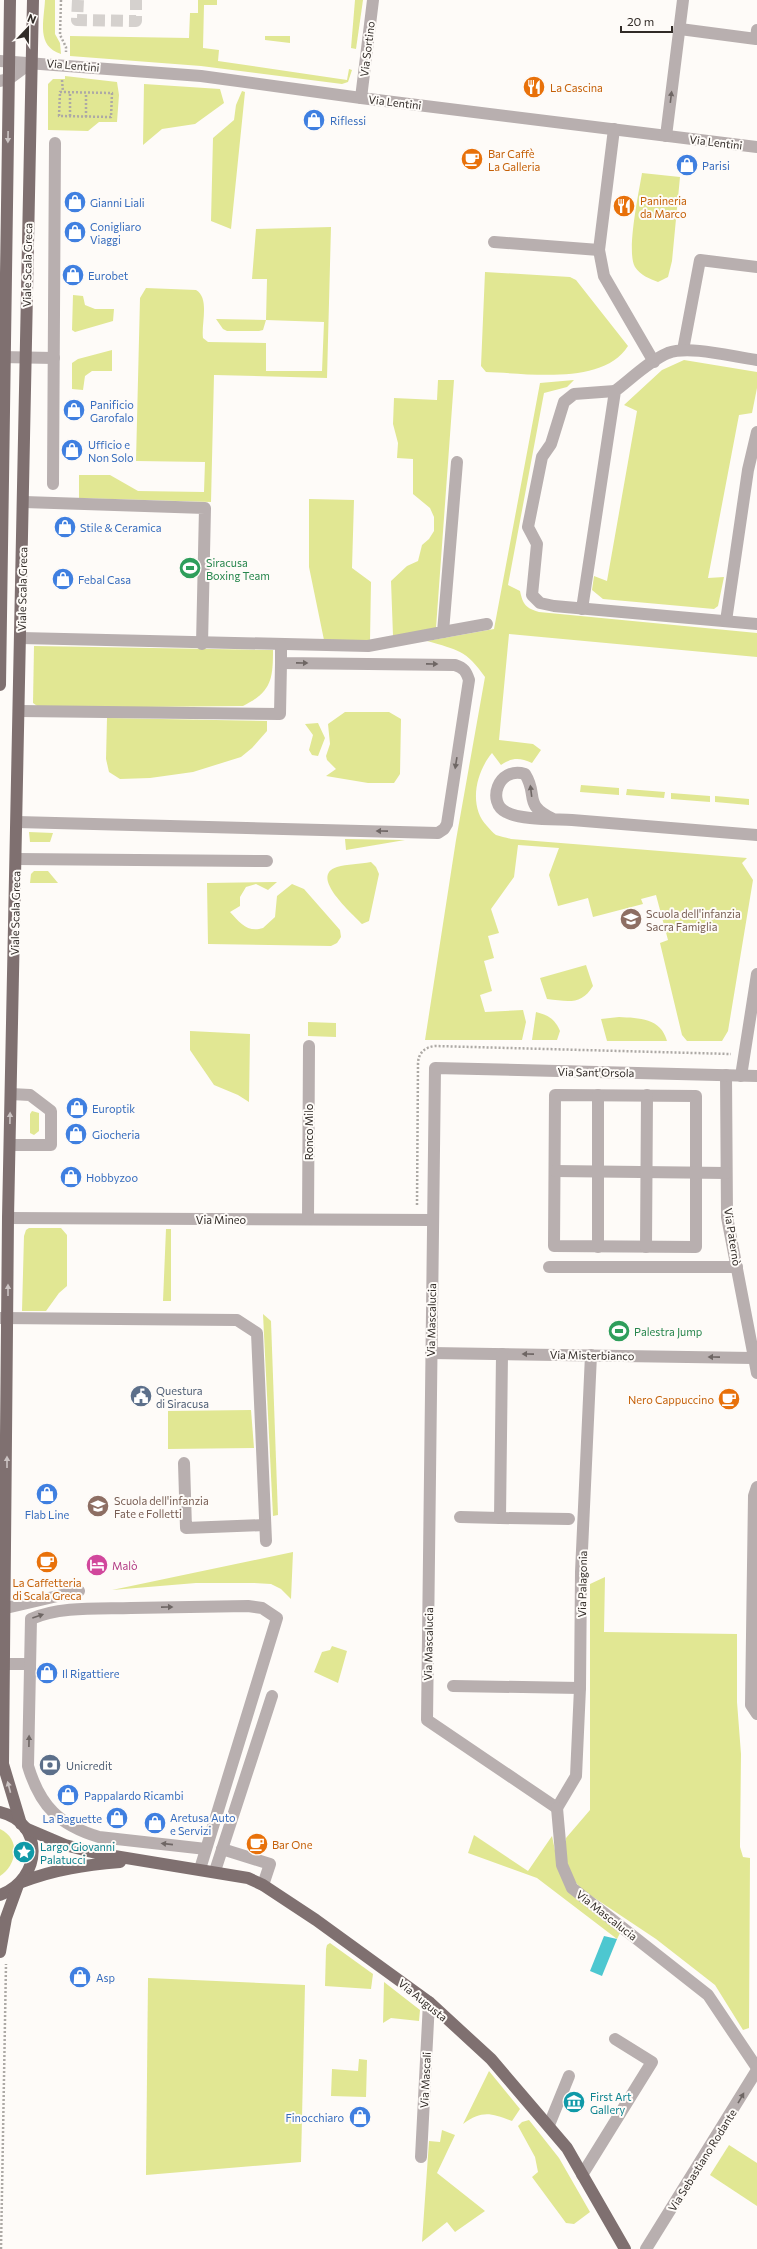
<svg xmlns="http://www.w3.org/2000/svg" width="757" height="2249" font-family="Commissioner,sans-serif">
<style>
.green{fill:#e1e793}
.water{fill:#4dc7d0}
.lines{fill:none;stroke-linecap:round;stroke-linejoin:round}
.minor-tunnel{stroke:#d5d1ce;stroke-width:12;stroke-dasharray:12 6;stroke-linecap:butt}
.path{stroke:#ada9a5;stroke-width:2.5;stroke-dasharray:2 2;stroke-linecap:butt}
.minor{stroke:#b8afaf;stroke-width:12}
.major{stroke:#7f7070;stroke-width:12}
.oneway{fill:#6e6664}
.oneway2{fill:#cbc3c2}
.labels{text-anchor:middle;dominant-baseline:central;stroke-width:4;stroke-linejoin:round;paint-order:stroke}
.street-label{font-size:11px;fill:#312b27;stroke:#fefbf8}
.food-label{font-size:11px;fill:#c56008;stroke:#fefbf8;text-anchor:start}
.shop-label{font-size:11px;fill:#366cbe;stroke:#fefbf8;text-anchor:start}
.leisure-label{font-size:11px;fill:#27864d;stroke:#fefbf8;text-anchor:start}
.education-label{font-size:11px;fill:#785e54;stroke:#fefbf8;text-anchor:start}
.service-label{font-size:11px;fill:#4e5e75;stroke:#fefbf8;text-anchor:start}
.hotel-label{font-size:11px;fill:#b23c85;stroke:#fefbf8;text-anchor:start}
.culture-label{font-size:11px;fill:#0d838f;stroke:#fefbf8;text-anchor:start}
</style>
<rect width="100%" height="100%" fill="#fefbf8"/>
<!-- green -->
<g class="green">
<path d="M45,0h10v34l5,9 1,11c-25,-8 -17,-33 -16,-54z"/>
<polygon points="198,0 217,0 217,5 204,5 203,48 219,50 218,61 347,80 349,69 352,70 348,82 342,84 201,66 70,56 70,36 189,38 190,13 198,13"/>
<polygon points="355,0 363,0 356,49 351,48"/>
<polygon points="265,36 290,36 290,43 265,40"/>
<polygon points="65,76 117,82 119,95 117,122 99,122 88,131 48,130 48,84 53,79 65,79"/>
<polygon points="144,84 220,89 224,103 195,124 162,129 143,145"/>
<polygon points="242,91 245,92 231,229 211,221 213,138 234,120 236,105"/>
<path d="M642,173l38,4 -8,84 -4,16 -10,5c-8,-3 -18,-7 -23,-15 -9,-15 4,-75 7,-94z"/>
<path d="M331,227l-4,151 -113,-3 -3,127 -132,-4v-23h31l28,16 66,1 1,-30 -69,-1 4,-163 6,-10 50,2c14,8 5,34 7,48l5,4 58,1v28h56l2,-49 -58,-2 -3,10 -4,1h-32l-4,-2 -7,-10 50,1 1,-41h-15l4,-50z"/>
<path d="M485,272l85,5 6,3 52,66c-25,40 -101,27 -142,26l-5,-6z"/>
<polygon points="73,295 83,296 85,305 95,309 114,309 113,321 75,332 72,330"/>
<polygon points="112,350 112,371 92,371 85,376 83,390 72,389 72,363 78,359"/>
<polygon points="684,360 757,372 757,388 752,413 739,415 708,578 724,577 718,606 714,609 603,599 592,590 594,576 607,581 637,411 624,405 662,370"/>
<polygon points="438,380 454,380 436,628 393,636 391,581 407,566 418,561 422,545 429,539 434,531 434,517 430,508 413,494 413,459 397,458 398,443 393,424 394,398 437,400"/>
<path d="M574,380l-7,7 -23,6 -36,192 12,6c3,14 6,17 19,21l218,21v24l-248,-23 -10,106 34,4 8,6 -9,13c-12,-5 -19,-6 -31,2l-9,-12c-16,19 -24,53 -5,73 3,3 6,7 9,9 5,2 10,2 15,4l236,19 -5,5 11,17 -25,151 -6,10h-35l-5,-6 -22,-92 8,-3 -12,-45 -15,4 2,5 -50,13 -5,-19 -30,8 -9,-31 10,-27 -41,-3 -4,32 -23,32 8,24 -11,3 6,22 -10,3 8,30 -12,4 5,17 38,-2 3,12 -4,18h-97l31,-200 29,-163c-19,-27 -27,-27 -58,-36l67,-12 46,-246z"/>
<polygon points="309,499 354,500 352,568 371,582 370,641 324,640 309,567"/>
<path d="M34,646l239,4c0,30 -2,42 -30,56l-203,2 -7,-5z"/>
<polygon points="345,712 389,712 401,719 400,774 394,783 368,783 326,776 336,769 327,760 326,756 330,744 328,724"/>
<polygon points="107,718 267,721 267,731 252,748 241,757 193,772 150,778 120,779 109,772 106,759"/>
<polygon points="318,723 325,738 318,756 312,755 309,750 313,735 305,724"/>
<polygon points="581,785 619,788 619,795 580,792"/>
<polygon points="627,789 665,792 664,798 626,795"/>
<polygon points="671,793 710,796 710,802 671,799"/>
<polygon points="715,796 749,799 749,805 715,802"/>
<polygon points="29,832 53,833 50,842 30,842"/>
<polygon points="345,839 405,840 346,850"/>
<path d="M371,862l5,5 3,7 -10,47 -7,3c-9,-10 -54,-48 -25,-57 10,-3 23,-3 34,-5z"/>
<polygon points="34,871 48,871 58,883 30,883 31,874"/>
<path d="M277,882l-9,8 -12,-6 -10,3 -6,10v9l-10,6c10,11 18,21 33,16l12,-11 2,-21 15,-12 12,5 36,41 1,7 -4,6 -6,3 -123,-2 -1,-61z"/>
<path d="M586,965l7,21c-12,20 -26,15 -46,13l-7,-21z"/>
<path d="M536,1012c12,3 19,7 24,19l-3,9h-25z"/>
<path d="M619,1017c20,1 42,1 48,24h-60l-6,-22z"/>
<polygon points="308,1022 336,1023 336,1037 308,1036"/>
<polygon points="190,1031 250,1034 249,1102 238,1095 214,1085 190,1050"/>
<polygon points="32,1111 39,1113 39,1131 34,1135 30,1133 30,1114"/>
<polygon points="29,1228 61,1228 67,1235 67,1286 59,1293 46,1311 22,1311 24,1236 26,1230"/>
<polygon points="166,1229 171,1229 171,1301 163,1301"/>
<polygon points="263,1314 271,1321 278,1515 273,1516"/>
<polygon points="251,1410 254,1448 168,1449 168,1411"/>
<polygon points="293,1552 291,1599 281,1589 271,1584 254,1583 196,1583 112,1590"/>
<polygon points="605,1577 604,1632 737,1634 737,1702 741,1754 740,1847 743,1857 750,1858 749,2028 743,2030 715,1985 656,1939 581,1889 570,1875 566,1857 566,1838 590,1810 590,1584"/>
<polygon points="332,1646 347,1651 338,1683 314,1672 322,1652 330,1650"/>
<path d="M0,1829c21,10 17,36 0,47z"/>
<polygon points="474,1835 528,1871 552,1836 559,1870 620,1933 617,1939 537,1878 468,1853"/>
<polygon points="330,1943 373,1974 371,1989 325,1986 326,1949 327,1945"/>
<polygon points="148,1978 305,1985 301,2162 146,2175"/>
<polygon points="384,1982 420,2010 419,2021 391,2018 383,2023"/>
<polygon points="359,2059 367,2060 366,2097 331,2096 332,2069 358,2071"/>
<path d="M489,2071l31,38 -8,12c-21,-8 -30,-11 -49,3z"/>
<polygon points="529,2120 559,2158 590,2212 574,2224 566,2223 532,2177 538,2172 535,2157 518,2126 522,2122"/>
<polygon points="442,2130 455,2135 437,2173 485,2211 455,2232 447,2222 422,2242 429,2141 440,2142"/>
<polygon points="729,2145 757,2163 757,2206 710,2175"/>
</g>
<!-- water -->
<polygon class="water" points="604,1936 617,1939 602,1976 590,1971"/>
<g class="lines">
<!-- minor-tunnel -->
<polyline class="minor-tunnel" points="78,0 77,20 136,21 136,0"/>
<!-- path -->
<g class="path">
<polyline points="61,0 60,35 66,47 66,52"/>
<polyline points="62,80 63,92"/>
<polygon points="60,92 112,93 111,117 59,116"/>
<polyline points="70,116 70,92"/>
<polyline points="86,117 86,93"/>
<path d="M417,1205l1,-141c0,-11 7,-17 17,-18l296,8"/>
<polyline points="1,2249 6,1964"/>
</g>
<!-- minor -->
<g class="minor">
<polyline points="680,29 756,39 757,30"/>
<polyline points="0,61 201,76 361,98 757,147"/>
<polyline points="0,81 9,79 32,62"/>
<polyline points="361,98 373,0"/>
<polyline points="614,129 599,250 604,276 654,362"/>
<polyline points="666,136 683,0"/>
<polyline points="494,242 599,250"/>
<polyline points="683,350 700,260 757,267"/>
<polyline points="0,357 54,358"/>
<polyline points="615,391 574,394 564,402 551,444 542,457 528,527 537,544 532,595 540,603 554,606 757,624"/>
<polyline points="53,484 55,143"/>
<polyline points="24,502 205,508 202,644"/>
<path d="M582,609l33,-218c16,-12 34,-30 53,-38 22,-8 65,4 89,7"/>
<polyline points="726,621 748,470 757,432"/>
<polyline points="443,632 487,624"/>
<polyline points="21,638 368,646 443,632 457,462"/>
<polyline points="20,711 280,714 281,663"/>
<path d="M553,819c-31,-15 -14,-23 -28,-45 -28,-8 -38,29 -19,38 15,8 47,7 66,8 61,5 123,10 185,15"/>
<path d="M17,822l421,11 6,-4 3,-5 22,-144c-3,-9 -5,-12 -14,-15l-174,-2v-18"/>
<polyline points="17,859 267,861"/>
<polyline points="726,1075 727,1217 757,1373"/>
<polyline points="741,1076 757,974"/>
<polygon points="555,1095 696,1096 696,1247 554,1246"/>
<polyline points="10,1145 51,1145 51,1111 30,1095 11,1094"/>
<polyline points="555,1171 726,1173"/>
<polyline points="8,1218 433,1220"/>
<polyline points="308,1219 309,1046"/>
<polyline points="598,1247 598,1095"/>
<polyline points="646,1247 647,1095"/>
<polyline points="549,1267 737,1267"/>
<polyline points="0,1318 237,1320 257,1333 266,1541"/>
<polyline points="431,1353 753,1358"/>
<polyline points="184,1463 186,1528 265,1525"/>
<polyline points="757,1487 754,1496 751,1705 757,1714"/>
<polyline points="460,1517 500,1518 502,1354"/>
<polyline points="500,1518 569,1519"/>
<polyline points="6,1608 79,1591"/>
<polyline points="5,1664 30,1664"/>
<polyline points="453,1686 580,1688"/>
<polyline points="557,1808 427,1720 435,1068 757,1076"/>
<polyline points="557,1808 576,1776 580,1688 581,1572 591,1355"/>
<polyline points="557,1808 562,1865 572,1888 708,1995 757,2068"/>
<polyline points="222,1849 270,1864 263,1885"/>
<path d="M200,1869l77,-251 -15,-10 -14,-2c-39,1 -78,1 -117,2 -31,1 -71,-2 -100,11l-3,147c12,40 31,59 71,71l107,12"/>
<polyline points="215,1871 272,1696"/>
<polyline points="549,2125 569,2076"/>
<polyline points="421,2157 429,2002"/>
<polyline points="582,2175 652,2062 615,2039"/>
<polyline points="646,2249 757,2070"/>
</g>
<!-- major -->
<g class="major">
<polyline points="0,685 10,0"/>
<path d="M0,1812c44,10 43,67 0,83"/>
<polyline points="21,1824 3,1764 8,1218 33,0"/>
<polyline points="25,1828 65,1845 96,1853 248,1878 263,1885 316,1920 429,2002 491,2059 567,2148 625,2249"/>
<path d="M22,1882c33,-13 64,-17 98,-20"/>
<polyline points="0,1952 6,1918 18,1885"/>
</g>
</g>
<!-- one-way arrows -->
<defs><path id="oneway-solid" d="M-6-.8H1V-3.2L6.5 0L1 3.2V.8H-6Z"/></defs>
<g class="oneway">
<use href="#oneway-solid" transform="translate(671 97) rotate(-83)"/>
<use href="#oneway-solid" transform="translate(302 663) rotate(1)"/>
<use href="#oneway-solid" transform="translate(432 664) rotate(1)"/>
<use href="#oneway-solid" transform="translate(456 763) rotate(99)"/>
<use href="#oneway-solid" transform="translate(531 791) rotate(-97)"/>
<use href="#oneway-solid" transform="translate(382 831) rotate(-179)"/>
<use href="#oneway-solid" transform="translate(528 1354) rotate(-179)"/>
<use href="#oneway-solid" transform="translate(714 1357) rotate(-179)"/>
<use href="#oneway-solid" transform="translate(167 1607) rotate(-1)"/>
<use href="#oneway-solid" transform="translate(38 1616) rotate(-19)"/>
<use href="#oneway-solid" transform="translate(29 1741) rotate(-89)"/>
<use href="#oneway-solid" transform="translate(167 1844) rotate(-174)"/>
<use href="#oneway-solid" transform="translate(741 2098) rotate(-60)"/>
</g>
<g class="oneway2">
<use href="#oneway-solid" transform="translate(8 137) rotate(91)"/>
<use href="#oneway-solid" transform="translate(10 1118) rotate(-89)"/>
<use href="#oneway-solid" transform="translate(8 1290) rotate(-90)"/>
<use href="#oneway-solid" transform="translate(7 1462) rotate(-90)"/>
<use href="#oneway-solid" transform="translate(9 1787) rotate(-105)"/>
</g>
<!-- icons -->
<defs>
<g id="restaurant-disc" transform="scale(1.15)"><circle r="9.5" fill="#e8710a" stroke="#fefbf8"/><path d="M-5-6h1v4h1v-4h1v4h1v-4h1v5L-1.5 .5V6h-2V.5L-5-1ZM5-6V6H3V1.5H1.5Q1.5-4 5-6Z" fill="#fff"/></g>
<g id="shop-disc" transform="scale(1.15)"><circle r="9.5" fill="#3f7fe0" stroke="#fefbf8"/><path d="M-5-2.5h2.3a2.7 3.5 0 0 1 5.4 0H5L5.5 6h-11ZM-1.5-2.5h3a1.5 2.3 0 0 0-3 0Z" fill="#fff"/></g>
<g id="cafe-disc" transform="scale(1.15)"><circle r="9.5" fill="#e8710a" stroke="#fefbf8"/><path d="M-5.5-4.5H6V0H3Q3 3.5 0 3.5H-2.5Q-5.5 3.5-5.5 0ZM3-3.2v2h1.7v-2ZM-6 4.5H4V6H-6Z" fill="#fff"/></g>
<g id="stadium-disc" transform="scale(1.15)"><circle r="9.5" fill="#2e9e5b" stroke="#fefbf8"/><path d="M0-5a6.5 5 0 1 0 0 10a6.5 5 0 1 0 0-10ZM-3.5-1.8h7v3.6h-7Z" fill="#fff"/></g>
<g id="school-disc" transform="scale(1.15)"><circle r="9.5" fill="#8d6e63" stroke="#fefbf8"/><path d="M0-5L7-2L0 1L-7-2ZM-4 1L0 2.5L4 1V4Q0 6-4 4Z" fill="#fff"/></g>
<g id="civic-disc" transform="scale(1.15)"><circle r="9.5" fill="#5c6f8a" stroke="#fefbf8"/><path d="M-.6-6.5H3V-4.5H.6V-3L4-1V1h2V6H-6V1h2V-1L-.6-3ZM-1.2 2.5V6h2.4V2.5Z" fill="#fff"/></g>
<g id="hotel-disc" transform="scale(1.15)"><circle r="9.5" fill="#d1479c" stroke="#fefbf8"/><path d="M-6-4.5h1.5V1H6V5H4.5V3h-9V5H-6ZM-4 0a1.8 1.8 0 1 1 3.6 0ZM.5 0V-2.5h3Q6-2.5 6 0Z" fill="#fff"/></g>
<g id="bank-disc" transform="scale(1.15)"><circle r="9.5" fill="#5c6f8a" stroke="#fefbf8"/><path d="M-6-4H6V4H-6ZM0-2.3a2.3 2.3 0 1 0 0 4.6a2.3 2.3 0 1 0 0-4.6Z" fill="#fff"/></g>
<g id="sight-disc" transform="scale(1.15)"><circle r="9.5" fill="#0f9aa8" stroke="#fefbf8"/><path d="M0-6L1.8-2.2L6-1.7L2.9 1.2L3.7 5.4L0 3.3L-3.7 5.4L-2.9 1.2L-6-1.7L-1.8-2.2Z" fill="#fff"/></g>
<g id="museum-disc" transform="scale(1.15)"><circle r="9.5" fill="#0f9aa8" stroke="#fefbf8"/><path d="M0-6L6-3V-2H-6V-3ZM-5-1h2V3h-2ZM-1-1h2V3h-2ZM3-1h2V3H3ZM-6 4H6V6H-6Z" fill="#fff"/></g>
</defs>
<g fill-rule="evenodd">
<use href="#restaurant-disc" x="534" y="87"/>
<use href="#shop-disc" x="314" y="120"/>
<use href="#cafe-disc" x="472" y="159"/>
<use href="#shop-disc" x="687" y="165"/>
<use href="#shop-disc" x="75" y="202"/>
<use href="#restaurant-disc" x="624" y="206"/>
<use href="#shop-disc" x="75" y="232"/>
<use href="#shop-disc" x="73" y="275"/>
<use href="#shop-disc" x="74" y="410"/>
<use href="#shop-disc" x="72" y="450"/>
<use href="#shop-disc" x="65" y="527"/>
<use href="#stadium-disc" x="190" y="568"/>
<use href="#shop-disc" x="63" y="579"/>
<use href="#school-disc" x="631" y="919"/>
<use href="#shop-disc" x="77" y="1108"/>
<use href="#shop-disc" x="76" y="1134"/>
<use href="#shop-disc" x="71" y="1177"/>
<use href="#stadium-disc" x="619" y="1331"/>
<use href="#civic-disc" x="141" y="1396"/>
<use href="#cafe-disc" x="729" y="1399"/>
<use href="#shop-disc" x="47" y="1494"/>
<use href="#school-disc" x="98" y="1506"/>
<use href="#cafe-disc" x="47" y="1562"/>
<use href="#hotel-disc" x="97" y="1565"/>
<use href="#shop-disc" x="47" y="1673"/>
<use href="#bank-disc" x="50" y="1765"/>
<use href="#shop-disc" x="68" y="1795"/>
<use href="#shop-disc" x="117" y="1818"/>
<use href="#shop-disc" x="155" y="1823"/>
<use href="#cafe-disc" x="257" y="1844"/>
<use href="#sight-disc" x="24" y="1852"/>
<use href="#shop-disc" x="80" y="1977"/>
<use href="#museum-disc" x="574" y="2102"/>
<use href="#shop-disc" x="360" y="2117"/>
</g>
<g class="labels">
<!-- street labels -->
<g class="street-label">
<text transform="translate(367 49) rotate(-83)">Via Sortino</text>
<text transform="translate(73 65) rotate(5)">Via Lentini</text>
<text transform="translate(395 102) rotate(7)">Via Lentini</text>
<text transform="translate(716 142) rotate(7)">Via Lentini</text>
<text transform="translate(27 265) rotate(-89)">Viale Scala Greca</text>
<text transform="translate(22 589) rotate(-89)">Viale Scala Greca</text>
<text transform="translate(15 913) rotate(-89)">Viale Scala Greca</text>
<text transform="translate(596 1072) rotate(1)">Via Sant'Orsola</text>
<text transform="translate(308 1132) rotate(-90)">Ronco Milo</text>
<text x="221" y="1219">Via Mineo</text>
<text transform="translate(733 1237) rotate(81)">Via Paternò</text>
<text transform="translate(431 1320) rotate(-89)">Via Mascalucia</text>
<text transform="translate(592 1355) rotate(1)">Via Misterbianco</text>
<text transform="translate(582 1584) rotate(-89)">Via Palagonia</text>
<text transform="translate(428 1644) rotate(-89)">Via Mascalucia</text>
<text transform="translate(607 1915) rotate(38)">Via Mascalucia</text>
<text transform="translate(423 2000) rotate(39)">Via Augusta</text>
<text transform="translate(425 2080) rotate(-87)">Via Mascali</text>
<text transform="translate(702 2160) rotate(-58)">Via Sebastiano Rodante</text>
</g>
<!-- food labels -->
<g class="food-label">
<text x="550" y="87">La Cascina</text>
<text x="488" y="153">Bar Caffè<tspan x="488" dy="13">La Galleria</tspan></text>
<text x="640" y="200">Panineria<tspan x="640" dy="13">da Marco</tspan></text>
<text x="714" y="1399" text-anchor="end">Nero Cappuccino</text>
<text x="47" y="1582" text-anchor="middle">La Caffetteria<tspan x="47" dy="13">di Scala Greca</tspan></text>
<text x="272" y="1844">Bar One</text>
</g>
<!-- shop labels -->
<g class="shop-label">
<text x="330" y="120">Riflessi</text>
<text x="702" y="165">Parisi</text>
<text x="90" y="202">Gianni Liali</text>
<text x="90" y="226">Conigliaro<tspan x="90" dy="13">Viaggi</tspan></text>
<text x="88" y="275">Eurobet</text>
<text x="90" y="404">Panificio<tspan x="90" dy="13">Garofalo</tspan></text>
<text x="88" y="444">Ufficio e<tspan x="88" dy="13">Non Solo</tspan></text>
<text x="80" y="527">Stile &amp; Ceramica</text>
<text x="78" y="579">Febal Casa</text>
<text x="92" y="1108">Europtik</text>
<text x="92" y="1134">Giocheria</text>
<text x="86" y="1177">Hobbyzoo</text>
<text x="47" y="1514" text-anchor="middle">Flab Line</text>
<text x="62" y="1673">Il Rigattiere</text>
<text x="84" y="1795">Pappalardo Ricambi</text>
<text x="170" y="1817">Aretusa Auto<tspan x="170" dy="13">e Servizi</tspan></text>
<text x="102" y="1818" text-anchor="end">La Baguette</text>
<text x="96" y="1977">Asp</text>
<text x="344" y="2117" text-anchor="end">Finocchiaro</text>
</g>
<!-- leisure labels -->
<g class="leisure-label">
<text x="206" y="562">Siracusa<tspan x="206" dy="13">Boxing Team</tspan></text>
<text x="634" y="1331">Palestra Jump</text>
</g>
<!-- education labels -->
<g class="education-label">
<text x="646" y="913">Scuola dell'infanzia<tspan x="646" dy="13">Sacra Famiglia</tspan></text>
<text x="114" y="1500">Scuola dell'infanzia<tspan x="114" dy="13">Fate e Folletti</tspan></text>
</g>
<!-- service labels -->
<g class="service-label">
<text x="156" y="1390">Questura<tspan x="156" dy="13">di Siracusa</tspan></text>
<text x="66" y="1765">Unicredit</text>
</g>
<!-- hotel labels -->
<g class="hotel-label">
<text x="112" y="1565">Malò</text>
</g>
<!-- culture labels -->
<g class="culture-label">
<text x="40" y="1846">Largo Giovanni<tspan x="40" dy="13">Palatucci</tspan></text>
<text x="590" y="2096">First Art<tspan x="590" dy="13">Gallery</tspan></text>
</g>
</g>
<!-- north arrow -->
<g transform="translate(28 28) rotate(22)" stroke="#fefbf8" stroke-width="3" paint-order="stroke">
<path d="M0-3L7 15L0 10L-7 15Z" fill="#312b27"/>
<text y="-6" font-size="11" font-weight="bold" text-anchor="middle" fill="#312b27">N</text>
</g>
<!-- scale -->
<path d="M621 26v6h51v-6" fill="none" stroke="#312b27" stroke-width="2"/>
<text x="627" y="26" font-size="12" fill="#312b27" stroke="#fefbf8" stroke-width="3" paint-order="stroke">20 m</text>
</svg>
